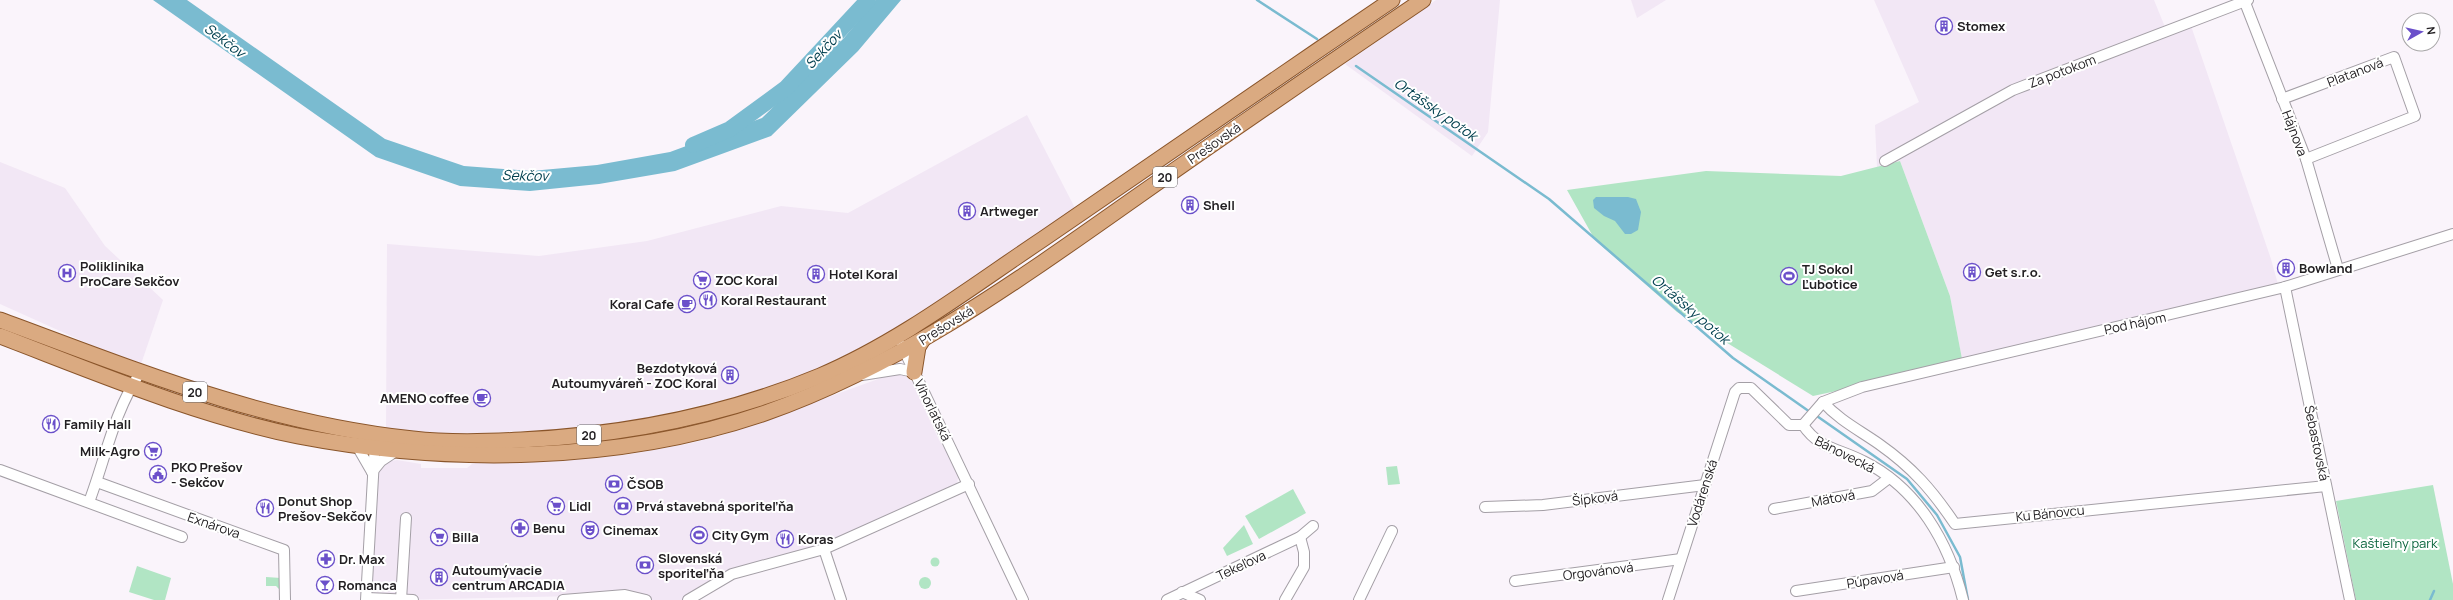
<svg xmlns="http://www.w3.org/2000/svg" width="2453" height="600" font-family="Manrope,sans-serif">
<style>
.built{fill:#f2e7f5}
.green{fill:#b1e5c4}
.water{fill:#7abbd0}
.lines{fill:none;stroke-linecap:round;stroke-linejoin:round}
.stream{stroke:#7abbd0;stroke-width:2.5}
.river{stroke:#7abbd0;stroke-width:16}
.street-casing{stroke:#a49fa6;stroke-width:12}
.primary-casing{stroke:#8a552a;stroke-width:17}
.street{stroke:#fff;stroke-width:10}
.primary{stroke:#daaa81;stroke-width:15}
.labels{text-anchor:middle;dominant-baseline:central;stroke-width:4;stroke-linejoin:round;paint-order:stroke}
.shield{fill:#fff;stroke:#656365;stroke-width:1}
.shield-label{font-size:12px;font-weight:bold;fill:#232023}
.poi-label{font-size:13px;font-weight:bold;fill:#232023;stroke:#fff;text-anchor:start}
.street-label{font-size:13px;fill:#232023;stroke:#fff}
.park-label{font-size:13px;fill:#0a653d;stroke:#fff}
.water-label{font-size:14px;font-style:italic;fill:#02404f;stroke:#fff}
</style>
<rect width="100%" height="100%" fill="#faf4fb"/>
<!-- built -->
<g class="built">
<polygon points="1436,0 1500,0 1488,132 1472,156 1345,64"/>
<polygon points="1631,0 1666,0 1637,18"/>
<polygon points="1874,0 2154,0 2167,32 2190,23 2271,259 2279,288 1963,364 1950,296 1900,161 1877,167 1875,125 1919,102"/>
<polygon points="1027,115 1075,208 900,327 838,362 765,390 609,427 439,435 386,430 387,244 539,256 647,241 781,206 848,213"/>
<polygon points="0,162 65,188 105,246 163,300 140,367 0,304"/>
<polygon points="892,374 903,374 912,382 939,440 959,473 956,490 824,549 732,574 688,600 652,600 625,595 401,600 367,598 379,469 391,461 397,460 421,464 421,468 467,468 472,464 485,460 625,455 687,444 723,435"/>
</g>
<!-- green -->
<g class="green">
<polygon points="1900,161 1950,296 1963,364 1813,396 1677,312 1595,240 1567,190 1706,171 1841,176"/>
<polygon points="1397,466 1400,484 1388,485 1386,467"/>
<polygon points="2433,485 2453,584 2453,600 2356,600 2336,501"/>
<polygon points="1293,489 1306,513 1259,539 1245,516"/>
<polygon points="1244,525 1253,544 1227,556 1223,548"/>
<circle cx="935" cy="562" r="4.5"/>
<polygon points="137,566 171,578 165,600 154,600 129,592"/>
<polygon points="266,577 281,578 281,587 279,589 276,586 266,586"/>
<circle cx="925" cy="583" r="6"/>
</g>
<!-- water -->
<g class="water">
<polygon points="153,0 187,0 385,139 464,166 531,171 597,165 670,152 762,118 844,38 876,0 901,0 858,51 771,136 675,171 599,184 530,191 460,186 376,157"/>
<polygon points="1596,197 1628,197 1636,199 1641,212 1638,230 1631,234 1625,234 1615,221 1604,216 1594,208 1593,200"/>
</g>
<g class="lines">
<!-- stream -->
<g class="stream">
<polyline points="1257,0 1317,39"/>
<polyline points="1356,66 1549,199 1733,358 1810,412"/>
<polyline points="1814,414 1907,479 1937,515 1960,557 1968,600"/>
<polyline points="2430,600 2434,591"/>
</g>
<!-- river -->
<polyline class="river" points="693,145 730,129 786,88 868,0"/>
<!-- street casing -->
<g class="street-casing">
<g id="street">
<polyline points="2244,0 2306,159 2338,269"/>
<polyline points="2282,99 2394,57 2415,116 2306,159"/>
<polyline points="1885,161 2013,90 2248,0"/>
<polyline points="2285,287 2350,600"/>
<polyline points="902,346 1023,600"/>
<polyline points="862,375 900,369 914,372"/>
<path d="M1823,402c16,18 36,28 56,42 34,24 53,46 76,80l371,-38"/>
<path d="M1803,425c16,24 35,23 60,36 55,27 86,82 100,139"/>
<polyline points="357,446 372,472"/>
<polyline points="0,470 182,537"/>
<polyline points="372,472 381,461 396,451"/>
<polyline points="97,482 284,550 285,600"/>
<path d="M89,502c16,-42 25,-91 51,-129"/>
<polyline points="1485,507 1543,505 1705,485"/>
<polyline points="1774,509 1872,491 1889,478"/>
<polyline points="824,549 841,600"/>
<polyline points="1515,581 1681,559"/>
<polyline points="1796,591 1954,567"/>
<polyline points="1182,592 1200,600"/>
<polyline points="367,598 413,600"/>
<polyline points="366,600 375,442"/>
<polyline points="401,600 406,518"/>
<polyline points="563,600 625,595 646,600"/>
<polyline points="688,600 732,574 824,549 969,484"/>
<polyline points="1167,600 1300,537 1313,526"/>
<polyline points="1285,600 1304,567 1304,552 1300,537"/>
<polyline points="1359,600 1392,531"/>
<polyline points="1668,600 1735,392 1739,388 1751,388 1789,425 1803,425 1823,402 1862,387 2285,287 2453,234"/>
</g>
</g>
<!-- primary casing -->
<g class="primary-casing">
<g id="primary">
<path d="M0,320c138,51 264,103 413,119 35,4 72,3 108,1 103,-5 203,-24 299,-64 80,-34 151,-89 223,-137 116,-79 232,-160 349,-239"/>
<path d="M0,336c97,37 196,79 298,100 151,29 321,27 467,-23 137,-48 255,-134 373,-217 94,-66 189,-131 285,-196"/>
<polyline points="914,372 918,347 923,339"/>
</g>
</g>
<!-- street -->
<use href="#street" class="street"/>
<!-- primary -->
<use href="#primary" class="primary"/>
</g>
<!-- icons -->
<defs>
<g id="building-ring" transform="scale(0.9)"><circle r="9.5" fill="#fff" stroke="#6b50ca" stroke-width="1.5"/><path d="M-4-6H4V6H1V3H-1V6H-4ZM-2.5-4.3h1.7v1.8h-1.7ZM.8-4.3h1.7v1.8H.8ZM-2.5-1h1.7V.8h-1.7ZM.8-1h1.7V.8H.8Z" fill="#6b50ca"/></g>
<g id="hospital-ring" transform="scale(0.9)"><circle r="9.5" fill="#fff" stroke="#6b50ca" stroke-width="1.5"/><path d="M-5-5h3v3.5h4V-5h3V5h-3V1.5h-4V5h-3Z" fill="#6b50ca"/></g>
<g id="stadium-ring" transform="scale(0.9)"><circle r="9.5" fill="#fff" stroke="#6b50ca" stroke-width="1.5"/><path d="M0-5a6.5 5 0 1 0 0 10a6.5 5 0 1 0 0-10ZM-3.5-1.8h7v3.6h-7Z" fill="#6b50ca"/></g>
<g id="supermarket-ring" transform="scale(0.9)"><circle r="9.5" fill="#fff" stroke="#6b50ca" stroke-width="1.5"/><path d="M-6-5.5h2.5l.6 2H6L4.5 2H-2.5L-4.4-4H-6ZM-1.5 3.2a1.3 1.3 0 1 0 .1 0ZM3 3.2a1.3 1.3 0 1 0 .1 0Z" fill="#6b50ca"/></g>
<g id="restaurant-ring" transform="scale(0.9)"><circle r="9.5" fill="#fff" stroke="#6b50ca" stroke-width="1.5"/><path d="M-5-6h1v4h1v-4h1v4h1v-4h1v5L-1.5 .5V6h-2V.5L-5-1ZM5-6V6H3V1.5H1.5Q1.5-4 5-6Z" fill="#6b50ca"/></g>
<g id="cafe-ring" transform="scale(0.9)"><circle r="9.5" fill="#fff" stroke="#6b50ca" stroke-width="1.5"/><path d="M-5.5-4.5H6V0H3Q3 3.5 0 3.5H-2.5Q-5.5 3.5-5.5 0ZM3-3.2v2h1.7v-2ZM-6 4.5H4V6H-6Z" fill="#6b50ca"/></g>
<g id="civic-ring" transform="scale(0.9)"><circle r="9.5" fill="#fff" stroke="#6b50ca" stroke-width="1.5"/><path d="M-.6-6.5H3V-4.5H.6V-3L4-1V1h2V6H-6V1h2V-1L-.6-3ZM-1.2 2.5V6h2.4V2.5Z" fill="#6b50ca"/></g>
<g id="bank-ring" transform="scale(0.9)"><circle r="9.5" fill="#fff" stroke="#6b50ca" stroke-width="1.5"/><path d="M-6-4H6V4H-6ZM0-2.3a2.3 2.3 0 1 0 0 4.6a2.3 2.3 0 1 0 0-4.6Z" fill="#6b50ca"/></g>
<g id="pharmacy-ring" transform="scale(0.9)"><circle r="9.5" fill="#fff" stroke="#6b50ca" stroke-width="1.5"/><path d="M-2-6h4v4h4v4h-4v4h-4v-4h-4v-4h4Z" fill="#6b50ca"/></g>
<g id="theatre-ring" transform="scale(0.9)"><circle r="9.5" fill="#fff" stroke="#6b50ca" stroke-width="1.5"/><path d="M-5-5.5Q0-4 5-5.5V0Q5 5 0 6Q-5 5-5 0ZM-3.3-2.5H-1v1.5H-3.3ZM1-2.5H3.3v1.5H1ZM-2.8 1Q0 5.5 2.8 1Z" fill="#6b50ca"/></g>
<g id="bar-ring" transform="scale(0.9)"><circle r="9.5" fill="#fff" stroke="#6b50ca" stroke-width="1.5"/><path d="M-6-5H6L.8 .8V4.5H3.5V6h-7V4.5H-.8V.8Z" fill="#6b50ca"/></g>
</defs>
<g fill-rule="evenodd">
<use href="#building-ring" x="1944" y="26"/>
<use href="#building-ring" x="1190" y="205"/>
<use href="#building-ring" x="967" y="211"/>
<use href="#building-ring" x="2286" y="268"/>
<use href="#building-ring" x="1972" y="272"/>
<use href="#hospital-ring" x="67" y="273"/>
<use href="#building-ring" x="816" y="274"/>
<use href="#stadium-ring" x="1789" y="276"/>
<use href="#supermarket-ring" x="702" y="280"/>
<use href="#restaurant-ring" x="708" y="300"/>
<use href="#cafe-ring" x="687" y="304"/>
<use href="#building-ring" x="730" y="375"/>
<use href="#cafe-ring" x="482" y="398"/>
<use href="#restaurant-ring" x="51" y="424"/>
<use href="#supermarket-ring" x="153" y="451"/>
<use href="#civic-ring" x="158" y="474"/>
<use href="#bank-ring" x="614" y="484"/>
<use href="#supermarket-ring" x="556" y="506"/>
<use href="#bank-ring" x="623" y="506"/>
<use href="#restaurant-ring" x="265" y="508"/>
<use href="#pharmacy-ring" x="520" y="528"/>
<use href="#theatre-ring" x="590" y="530"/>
<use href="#stadium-ring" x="699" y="535"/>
<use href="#supermarket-ring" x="439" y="537"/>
<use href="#restaurant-ring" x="785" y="539"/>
<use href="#pharmacy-ring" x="326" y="559"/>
<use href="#bank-ring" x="645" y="565"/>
<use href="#building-ring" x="439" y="577"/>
<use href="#bar-ring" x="325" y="585"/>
</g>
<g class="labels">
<!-- shield labels -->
<g class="shield">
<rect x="1153" y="167" width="24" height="20" rx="3"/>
<rect x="183" y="382" width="24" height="20" rx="3"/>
<rect x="577" y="425" width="24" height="20" rx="3"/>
</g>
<g class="shield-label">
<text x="1165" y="177">20</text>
<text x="195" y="392">20</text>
<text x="589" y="435">20</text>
</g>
<!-- poi labels -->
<g class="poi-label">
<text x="1957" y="26">Stomex</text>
<text x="1203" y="205">Shell</text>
<text x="980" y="211">Artweger</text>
<text x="80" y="266">Poliklinika<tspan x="80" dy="15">ProCare Sekčov</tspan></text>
<text x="2299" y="268">Bowland</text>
<text x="1802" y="269">TJ Sokol<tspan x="1802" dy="15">Ľubotice</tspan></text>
<text x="1985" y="272">Get s.r.o.</text>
<text x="829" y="274">Hotel Koral</text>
<text x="715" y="280">ZOC Koral</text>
<text x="721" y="300">Koral Restaurant</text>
<text x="674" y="304" text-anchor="end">Koral Cafe</text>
<text x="717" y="368" text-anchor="end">Bezdotyková<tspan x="717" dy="15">Autoumyváreň - ZOC Koral</tspan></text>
<text x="469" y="398" text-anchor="end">AMENO coffee</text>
<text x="64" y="424">Family Hall</text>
<text x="140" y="451" text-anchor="end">Milk-Agro</text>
<text x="171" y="467">PKO Prešov<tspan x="171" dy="15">- Sekčov</tspan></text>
<text x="627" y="484">ČSOB</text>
<text x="278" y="501">Donut Shop<tspan x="278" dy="15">Prešov-Sekčov</tspan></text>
<text x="569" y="506">Lidl</text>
<text x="636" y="506">Prvá stavebná sporiteľňa</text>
<text x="533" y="528">Benu</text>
<text x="603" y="530">Cinemax</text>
<text x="712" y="535">City Gym</text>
<text x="452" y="537">Billa</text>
<text x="798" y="539">Koras</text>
<text x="658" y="558">Slovenská<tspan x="658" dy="15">sporiteľňa</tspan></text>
<text x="339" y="559">Dr. Max</text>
<text x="452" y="570">Autoumývacie<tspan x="452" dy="15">centrum ARCADIA</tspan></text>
<text x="338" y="585">Romanca</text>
</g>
<!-- street labels -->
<g class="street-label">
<text transform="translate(2062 71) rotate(-21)">Za potokom</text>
<text transform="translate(2355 72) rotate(-21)">Platanová</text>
<text transform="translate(2295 133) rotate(69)">Hájnova</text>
<text transform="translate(1214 143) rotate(-35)">Prešovská</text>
<text transform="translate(2135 323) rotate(-12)">Pod hájom</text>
<text transform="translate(946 325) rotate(-32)">Prešovská</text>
<text transform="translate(933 410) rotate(64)">Vihorlatská</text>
<text transform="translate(2317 443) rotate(78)">Šebastovská</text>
<text transform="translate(1845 454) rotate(27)">Bánovecká</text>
<text transform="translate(1702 493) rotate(-72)">Vodárenská</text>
<text transform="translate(1595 498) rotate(-7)">Šípková</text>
<text transform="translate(1833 498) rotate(-10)">Mätová</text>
<text transform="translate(2050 513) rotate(-6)">Ku Bánovcu</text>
<text transform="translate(214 525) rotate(19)">Exnárova</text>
<text transform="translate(1241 565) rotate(-25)">Tekeľova</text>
<text transform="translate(1598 571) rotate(-7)">Orgovánová</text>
<text transform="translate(1875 579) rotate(-9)">Púpavová</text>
</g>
<!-- park labels -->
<g class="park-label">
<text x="2395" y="543">Kaštieľny park</text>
</g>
<!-- water labels -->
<g class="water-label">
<text transform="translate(225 40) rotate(37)">Sekčov</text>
<text transform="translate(823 49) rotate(-47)">Sekčov</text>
<text transform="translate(1436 109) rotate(35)">Ortášsky potok</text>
<text transform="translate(525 175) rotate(1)">Sekčov</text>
<text transform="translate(1691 309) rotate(41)">Ortášsky potok</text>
</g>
</g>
<!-- north arrow -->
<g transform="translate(2421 32) rotate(82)"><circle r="19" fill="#ffffff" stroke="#a7a6a7"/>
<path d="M0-3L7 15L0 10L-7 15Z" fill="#6b50ca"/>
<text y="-6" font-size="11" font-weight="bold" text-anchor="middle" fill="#232023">N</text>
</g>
</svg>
